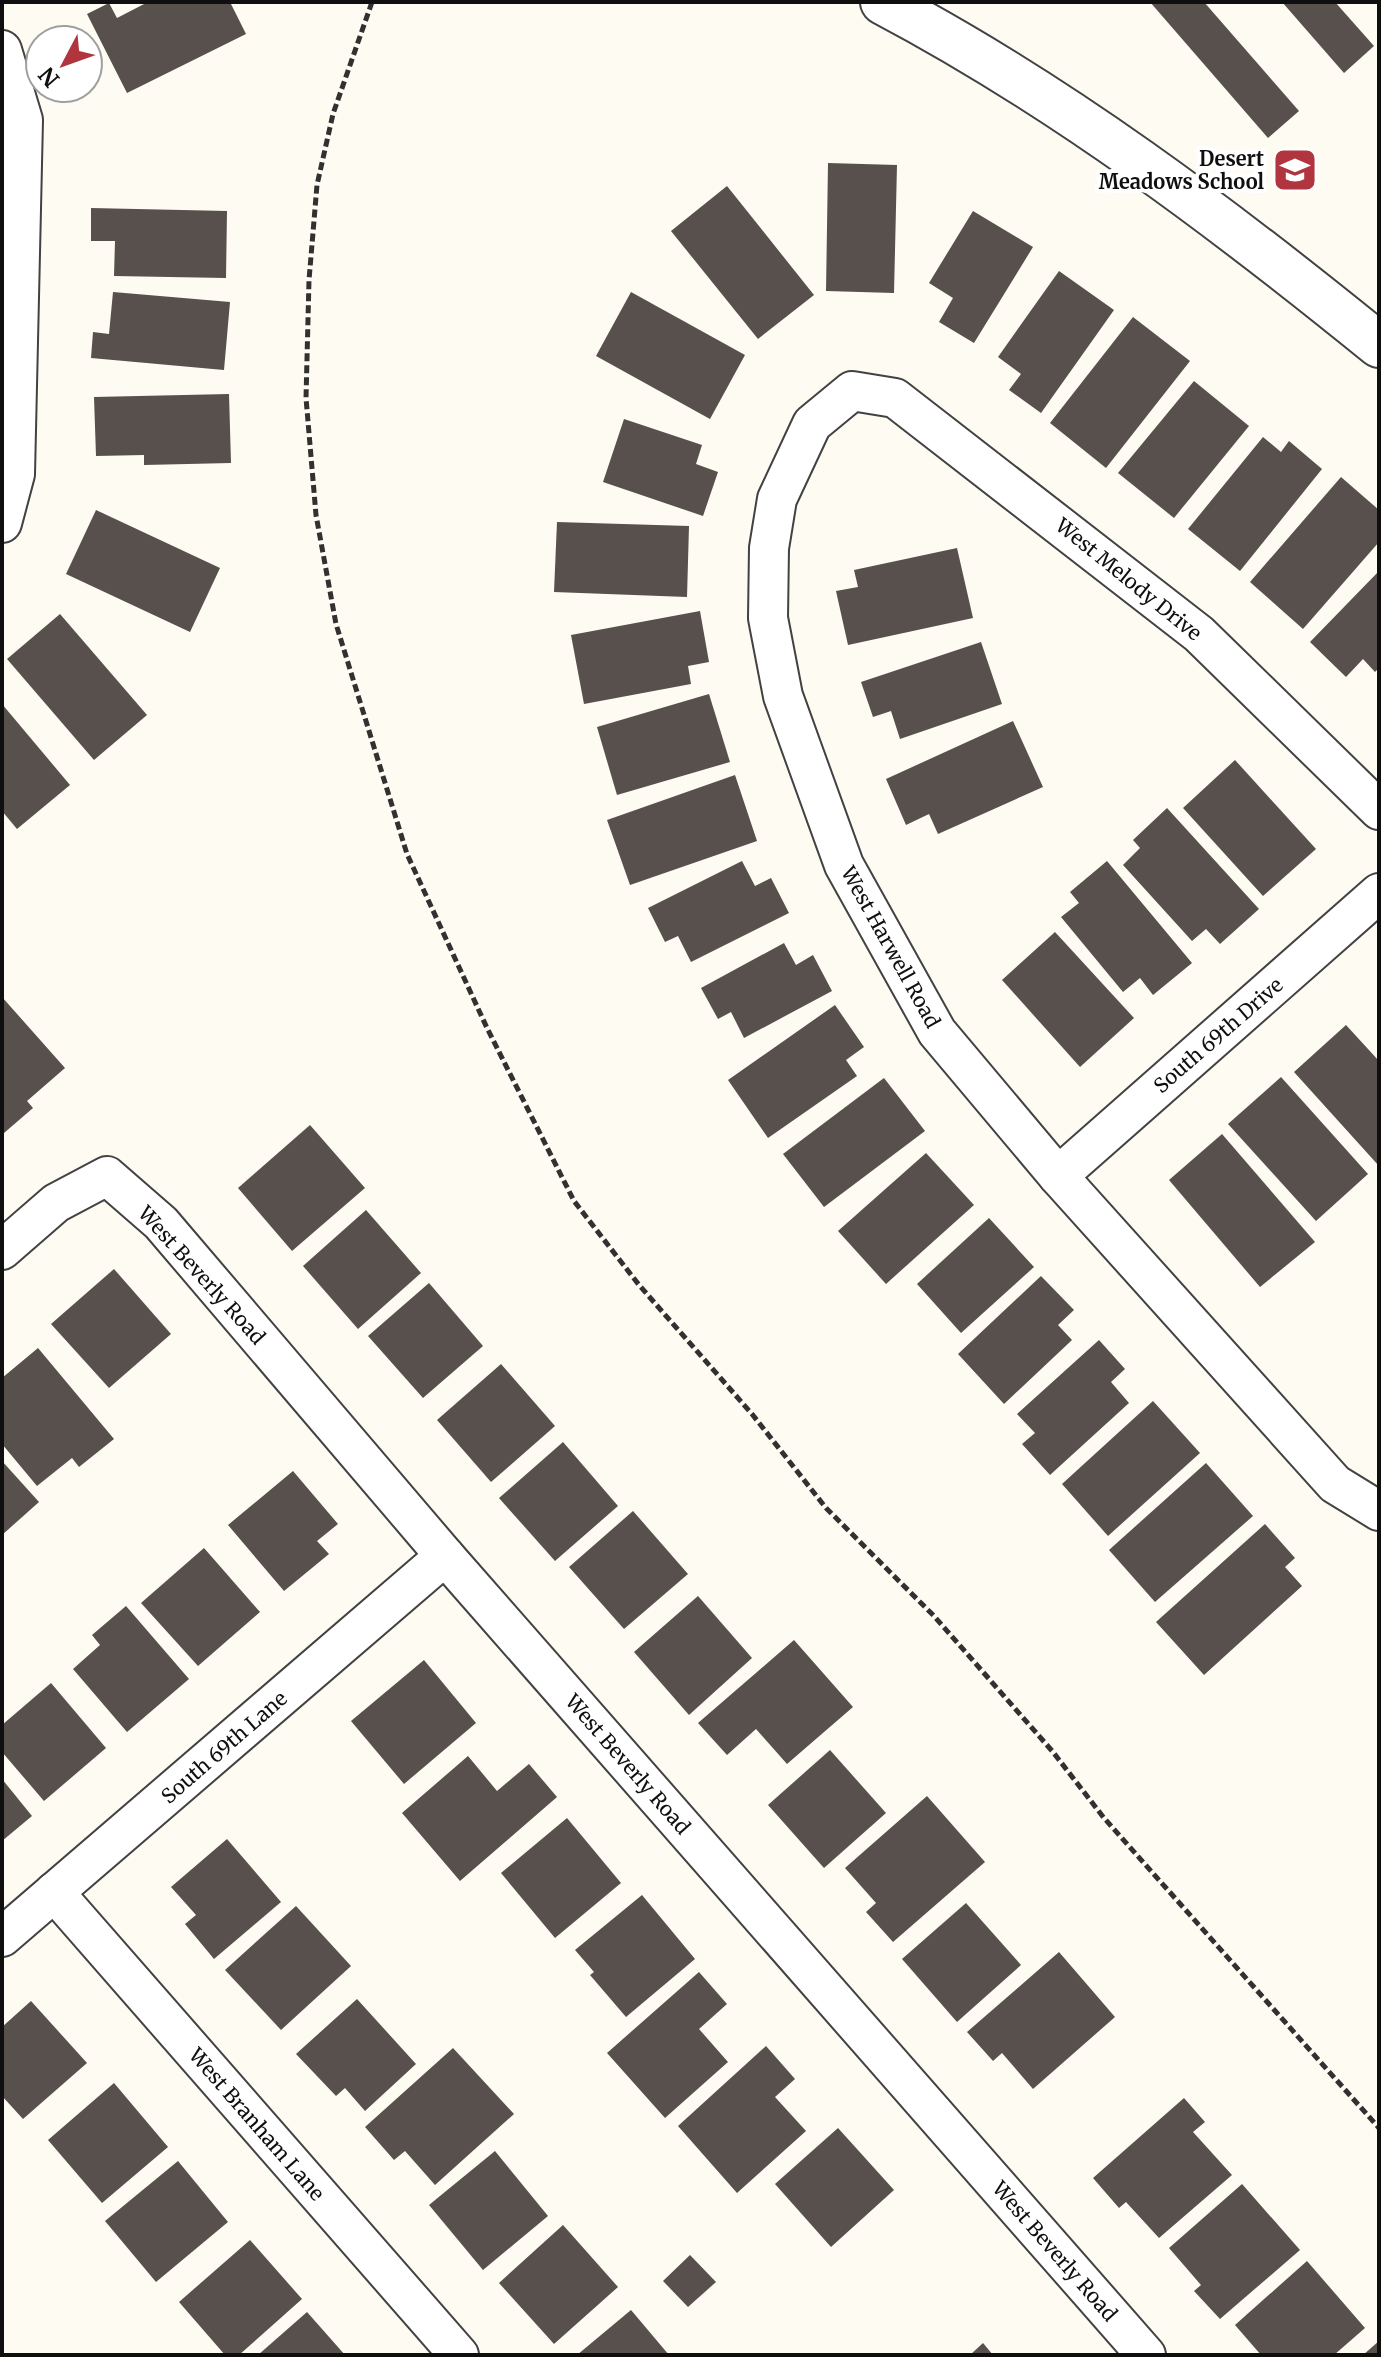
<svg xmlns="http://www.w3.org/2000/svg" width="1381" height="2357" font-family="Merriweather,serif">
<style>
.building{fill:#57504c}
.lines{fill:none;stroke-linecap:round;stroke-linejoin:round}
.minor-casing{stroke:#424242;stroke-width:42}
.tertiary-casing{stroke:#424242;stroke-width:48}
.path{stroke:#313131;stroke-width:5;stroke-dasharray:8 4;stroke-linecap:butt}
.minor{stroke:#fff;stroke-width:38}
.tertiary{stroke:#fff;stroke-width:44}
.labels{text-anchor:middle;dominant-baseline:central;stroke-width:8;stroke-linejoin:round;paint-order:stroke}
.poi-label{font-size:20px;font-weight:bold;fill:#0f0f0f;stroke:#fff;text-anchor:end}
.street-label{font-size:20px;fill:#0f0f0f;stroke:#fff}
</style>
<rect width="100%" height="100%" fill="#fefbf2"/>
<!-- building -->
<g class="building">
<polygon points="148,2 230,2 246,34 127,93 87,14 109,3 117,18"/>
<polygon points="1150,2 1204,2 1299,111 1268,138"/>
<polygon points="1282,2 1335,2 1374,46 1344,73"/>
<polygon points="828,163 897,165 894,293 826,291"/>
<polygon points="727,186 814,295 758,339 671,231"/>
<polygon points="91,208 227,211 226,278 114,276 115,241 91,241"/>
<polygon points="973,211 1033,247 974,343 939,322 953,298 929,283"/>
<polygon points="1059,271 1114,310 1041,413 1009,390 1021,374 998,357"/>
<polygon points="113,292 230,302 224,370 91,358 93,332 109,334"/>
<polygon points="631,292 745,355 710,419 596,356"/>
<polygon points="1133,317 1190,361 1106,468 1050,423"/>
<polygon points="1194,381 1249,426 1174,518 1118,473"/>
<polygon points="229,394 231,463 144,465 144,455 96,456 94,397"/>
<polygon points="624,419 702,445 696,464 718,472 703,516 603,482"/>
<polygon points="1263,437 1281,452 1289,441 1322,469 1240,571 1188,529"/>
<polygon points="1341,477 1379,510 1379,542 1303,629 1250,582"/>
<polygon points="96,510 220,568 190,632 66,574"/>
<polygon points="557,522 689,526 687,597 554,592"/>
<polygon points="957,548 973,618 848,645 836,591 858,587 854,570"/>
<polygon points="1379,571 1379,668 1375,672 1363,659 1346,677 1310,642"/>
<polygon points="700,611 709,662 688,666 691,684 584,704 571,635"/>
<polygon points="60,614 147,715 94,760 7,659"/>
<polygon points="981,642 1002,704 900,739 891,711 873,717 861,682"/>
<polygon points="709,694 730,762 617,795 597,727"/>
<polygon points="2,704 70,785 17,829 2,811"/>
<polygon points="1013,721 1043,787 938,834 929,814 906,825 886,779"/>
<polygon points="1235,760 1316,849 1263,896 1183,808"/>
<polygon points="735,775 757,841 630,885 607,820"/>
<polygon points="1167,808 1259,909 1220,944 1206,929 1192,941 1123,865 1140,848 1133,840"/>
<polygon points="742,861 755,886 771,878 789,913 691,962 678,936 665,942 648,908"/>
<polygon points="1107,861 1192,963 1153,995 1140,978 1123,992 1061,917 1079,903 1070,892"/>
<polygon points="1055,932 1134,1018 1080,1067 1002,980"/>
<polygon points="784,943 796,965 813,955 832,991 744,1038 731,1012 718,1019 701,988"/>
<polygon points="2,997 65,1068 27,1101 33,1108 4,1133"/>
<polygon points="835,1005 864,1047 846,1060 857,1076 768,1138 728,1080"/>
<polygon points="1346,1025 1379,1061 1379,1166 1294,1072"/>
<polygon points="1281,1077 1368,1174 1316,1221 1228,1124"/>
<polygon points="884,1078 925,1131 824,1207 783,1154"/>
<polygon points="310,1125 365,1188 292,1251 238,1188"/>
<polygon points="1222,1134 1315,1242 1260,1287 1169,1180"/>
<polygon points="926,1153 974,1205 886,1284 838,1231"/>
<polygon points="366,1210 421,1273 358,1329 303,1266"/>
<polygon points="989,1218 1034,1267 961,1333 917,1284"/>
<polygon points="114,1269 171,1334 109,1388 51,1324"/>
<polygon points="1041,1276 1074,1310 1058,1325 1072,1340 1004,1404 958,1354"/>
<polygon points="429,1283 483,1346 423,1398 368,1336"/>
<polygon points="1099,1340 1125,1369 1111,1382 1129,1403 1050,1475 1022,1444 1035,1433 1017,1414"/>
<polygon points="38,1348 114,1439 79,1467 72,1458 37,1486 2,1444 2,1378"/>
<polygon points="501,1364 555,1426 491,1482 437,1420"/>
<polygon points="1153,1401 1200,1453 1108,1536 1062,1484"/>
<polygon points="563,1442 618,1506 555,1561 499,1498"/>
<polygon points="2,1461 39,1502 2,1535"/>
<polygon points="1206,1463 1253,1516 1155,1602 1109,1550"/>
<polygon points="293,1471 338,1524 317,1541 329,1554 284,1591 228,1525"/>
<polygon points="633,1511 688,1574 624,1629 569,1567"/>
<polygon points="1265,1524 1295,1558 1285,1567 1302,1586 1204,1675 1156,1622"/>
<polygon points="204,1548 260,1612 198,1666 141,1603"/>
<polygon points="698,1596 752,1658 689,1715 634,1652"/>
<polygon points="126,1606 189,1679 127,1732 73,1669 100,1645 92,1635"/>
<polygon points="794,1640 853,1707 787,1764 756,1729 727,1755 698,1723"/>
<polygon points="424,1660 476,1723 404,1784 351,1721"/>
<polygon points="51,1683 106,1748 44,1801 2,1752 2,1725"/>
<polygon points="830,1750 886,1813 824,1868 768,1805"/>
<polygon points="468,1756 497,1791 529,1764 557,1797 460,1881 402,1813"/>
<polygon points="2,1779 32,1816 2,1841"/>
<polygon points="927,1796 985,1862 893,1942 866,1912 876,1903 845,1868"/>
<polygon points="567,1818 621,1883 555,1938 501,1873"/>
<polygon points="227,1839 281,1902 214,1959 185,1924 196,1915 171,1887"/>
<polygon points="642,1895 695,1959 626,2017 590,1975 594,1972 575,1950"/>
<polygon points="966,1903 1021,1965 957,2022 902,1959"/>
<polygon points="296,1906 351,1966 281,2030 225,1970"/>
<polygon points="1059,1952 1115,2017 1033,2089 1002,2053 993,2061 967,2032"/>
<polygon points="699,1972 727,2004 699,2029 728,2062 665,2118 607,2053"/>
<polygon points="357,1999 416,2064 365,2111 345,2088 336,2096 296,2054"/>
<polygon points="31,2001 87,2063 23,2119 2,2096 2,2027"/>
<polygon points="766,2046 795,2079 775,2097 806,2131 737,2193 678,2126"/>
<polygon points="453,2048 514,2114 435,2185 405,2151 394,2160 365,2127"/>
<polygon points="114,2083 168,2147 102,2203 48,2140"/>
<polygon points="1184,2098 1205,2122 1193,2132 1232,2175 1159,2238 1126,2202 1119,2208 1093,2178"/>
<polygon points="838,2128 894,2190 831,2247 775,2184"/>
<polygon points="495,2151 548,2216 483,2270 429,2205"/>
<polygon points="178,2161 228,2222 156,2282 105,2221"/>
<polygon points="1242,2184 1300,2250 1220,2319 1194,2291 1201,2285 1169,2248"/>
<polygon points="563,2225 618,2287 554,2344 499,2283"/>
<polygon points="250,2240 302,2299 239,2355 225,2355 179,2302"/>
<polygon points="690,2255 716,2282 688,2307 663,2281"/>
<polygon points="1307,2261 1365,2328 1334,2355 1261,2355 1235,2325"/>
<polygon points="631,2310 669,2355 577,2355"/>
<polygon points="307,2312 345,2355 258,2355"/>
<polygon points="1379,2341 1379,2355 1363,2355"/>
<polygon points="983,2343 993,2355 970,2355"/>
</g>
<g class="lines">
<!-- minor casing -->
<g class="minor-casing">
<g id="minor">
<polyline points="2,50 23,120 15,474 2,523"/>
<polyline points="1379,810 1199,634 895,398 852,391 812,424 777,499 769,548 768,618 783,696 844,865 937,1032 1058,1176 1335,1484 1379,1511"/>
<polyline points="1058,1176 1379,893"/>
<polyline points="2,1250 56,1203 107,1176 161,1223 445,1556 1146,2355"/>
<polyline points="54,1892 459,2355"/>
<polyline points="2,1937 445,1556"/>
</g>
</g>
<!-- tertiary casing -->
<g class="tertiary-casing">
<path id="tertiary" d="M883,2c178,94 341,217 496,343"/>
</g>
<!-- path -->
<polyline class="path" points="372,2 333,114 317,185 309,280 306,398 316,515 336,624 407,854 487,1028 574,1201 639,1285 752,1414 826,1508 934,1616 1053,1752 1104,1818 1379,2128"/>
<!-- minor -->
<use href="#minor" class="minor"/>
<!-- tertiary -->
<use href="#tertiary" class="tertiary"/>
</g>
<!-- icons -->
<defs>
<g id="school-square" transform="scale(2.3)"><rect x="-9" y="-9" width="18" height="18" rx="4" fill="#b1353e" stroke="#fff"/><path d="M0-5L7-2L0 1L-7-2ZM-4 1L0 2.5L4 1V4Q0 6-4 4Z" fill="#fff"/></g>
</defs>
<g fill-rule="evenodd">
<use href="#school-square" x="1295" y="170"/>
</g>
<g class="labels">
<!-- poi labels -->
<g class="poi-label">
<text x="1264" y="158">Desert<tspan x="1264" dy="23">Meadows School</tspan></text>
</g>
<!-- street labels -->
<g class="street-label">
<text transform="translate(1129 579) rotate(39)">West Melody Drive</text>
<text transform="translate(891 947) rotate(61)">West Harwell Road</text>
<text transform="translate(1218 1035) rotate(-41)">South 69th Drive</text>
<text transform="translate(202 1275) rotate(48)">West Beverly Road</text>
<text transform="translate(224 1747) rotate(-41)">South 69th Lane</text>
<text transform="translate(628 1764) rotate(49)">West Beverly Road</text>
<text transform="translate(257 2124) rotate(49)">West Branham Lane</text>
<text transform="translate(1055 2251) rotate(49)">West Beverly Road</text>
</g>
</g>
<!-- border -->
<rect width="1381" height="2357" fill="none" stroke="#0f0f0f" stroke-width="8"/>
<!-- north arrow -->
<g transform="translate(64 64) rotate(229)"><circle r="38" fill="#ffffff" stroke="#9f9f9f" stroke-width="2"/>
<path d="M0-6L14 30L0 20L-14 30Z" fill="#b1353e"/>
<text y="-12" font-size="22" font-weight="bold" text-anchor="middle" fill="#0f0f0f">N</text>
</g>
</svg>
